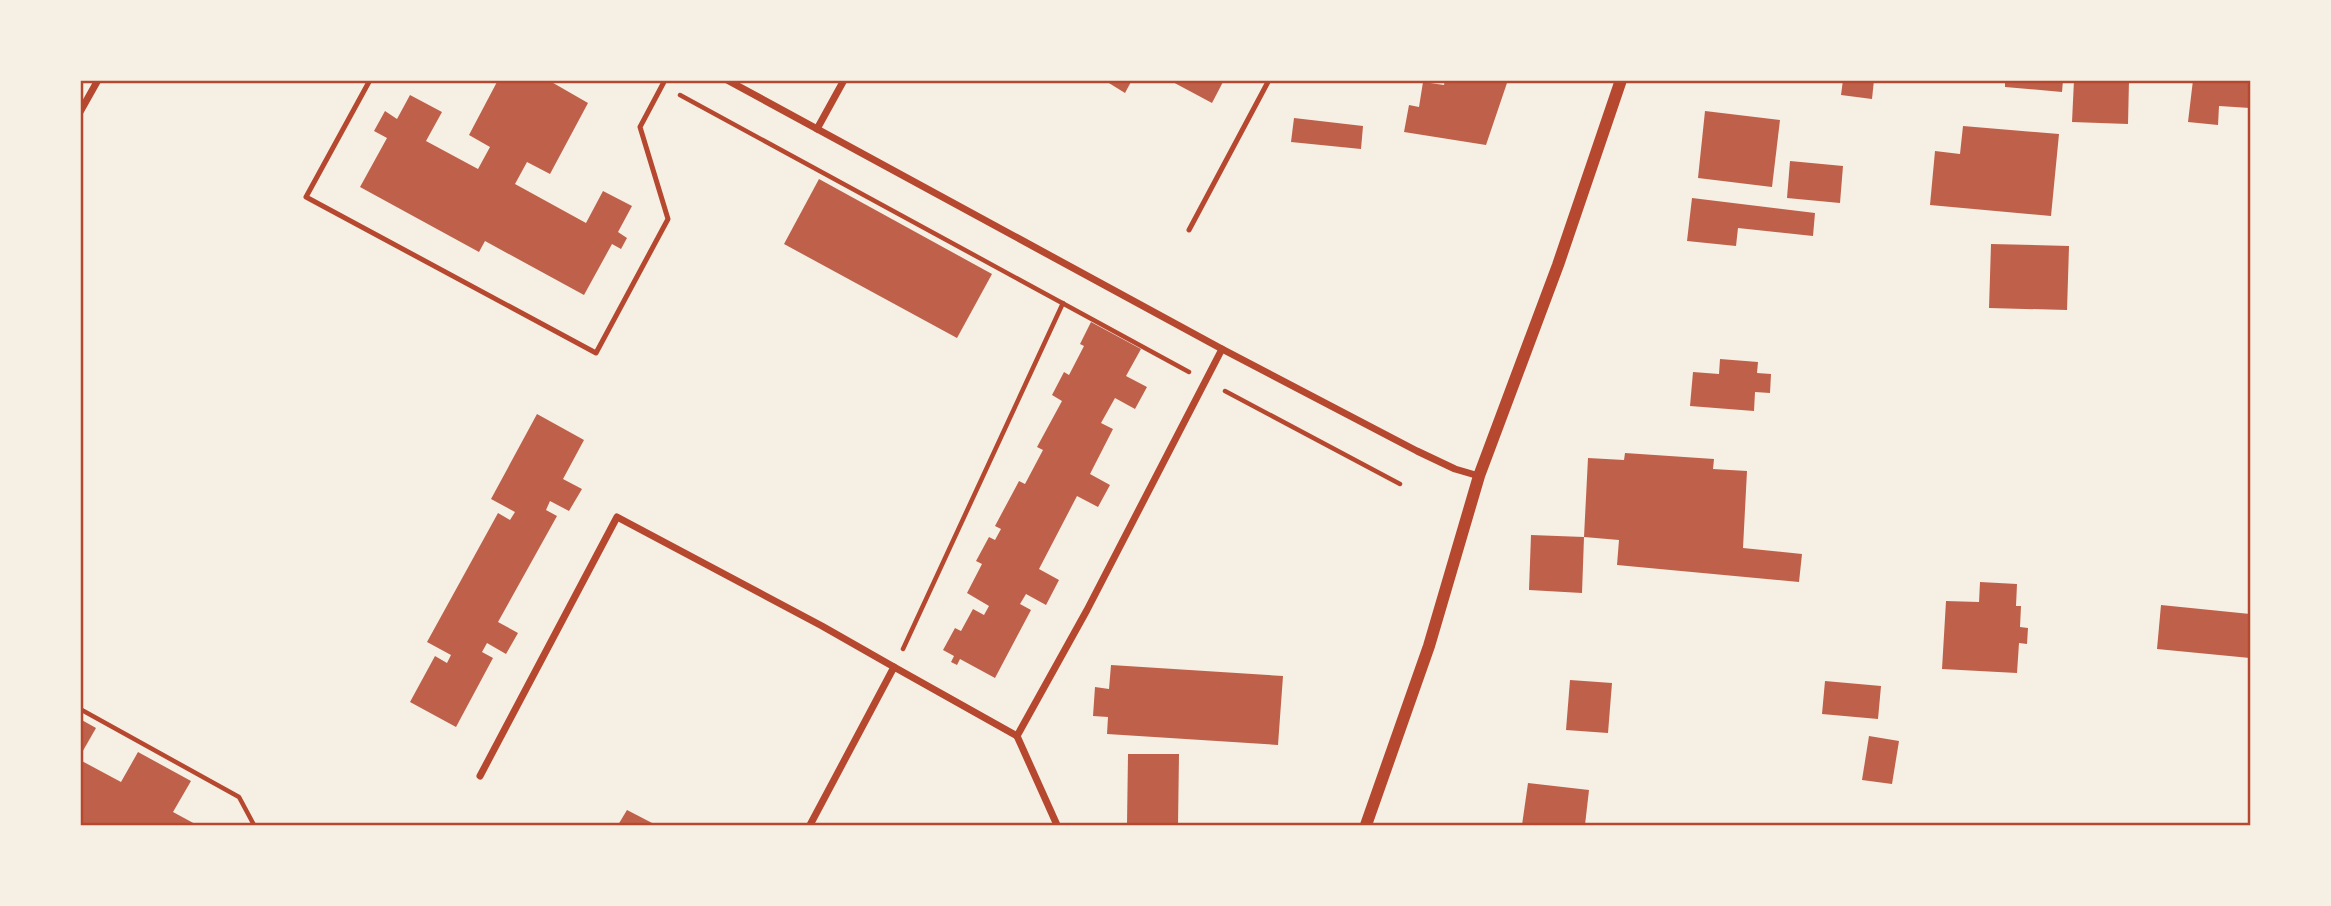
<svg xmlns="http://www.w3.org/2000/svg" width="2331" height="906" font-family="Montserrat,sans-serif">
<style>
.building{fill:#bf614a}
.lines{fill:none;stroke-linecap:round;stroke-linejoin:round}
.path{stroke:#b5482f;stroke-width:4.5}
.service{stroke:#b5482f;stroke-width:5}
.minor{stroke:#b5482f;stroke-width:7}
.tertiary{stroke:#b5482f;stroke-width:12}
.neatline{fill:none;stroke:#b5482f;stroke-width:2.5}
</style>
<rect width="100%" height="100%" fill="#f6efe4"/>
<!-- building -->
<g class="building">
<polygon points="498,80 548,80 588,103 550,174 527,162 515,184 586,223 603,191 632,206 618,232 627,238 621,249 612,244 584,295 485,241 479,252 360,187 387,138 374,131 385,111 397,119 410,95 442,112 426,141 478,169 490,147 469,135"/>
<polygon points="1104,80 1132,80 1125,93"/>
<polygon points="1169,80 1224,80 1212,103"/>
<polygon points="1445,80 1508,80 1486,145 1404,132 1409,105 1419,107 1423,82 1444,85"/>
<polygon points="1843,80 1874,80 1872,99 1841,95"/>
<polygon points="2005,80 2063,80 2062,92 2005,87"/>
<polygon points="2074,80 2129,80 2128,124 2072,122"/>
<polygon points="2193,80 2250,80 2250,108 2219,106 2218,125 2188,122"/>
<polygon points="1705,111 1780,120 1772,187 1698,178"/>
<polygon points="1294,118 1363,126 1361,149 1291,142"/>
<polygon points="1963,126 2059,134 2051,216 1930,205 1935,151 1960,154"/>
<polygon points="1790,161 1843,166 1840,203 1787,198"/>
<polygon points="819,179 992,274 957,338 784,244"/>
<polygon points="1692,198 1815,213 1813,236 1738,228 1736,246 1687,241"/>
<polygon points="1991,244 2069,246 2067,310 1989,308"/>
<polygon points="1091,322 1141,349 1126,376 1147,387 1135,409 1115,398 1101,423 1113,429 1090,474 1110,485 1098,507 1077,496 1039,569 1059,580 1046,605 1026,594 1020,604 1031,610 995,678 960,659 957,665 951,662 954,656 943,650 955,628 961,631 973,609 984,615 989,606 967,593 982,564 976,561 989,537 995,540 1001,529 995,526 1019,481 1025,484 1043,450 1037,447 1062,401 1052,395 1064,372 1069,375 1084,346 1080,344"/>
<polygon points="1720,359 1758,362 1757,373 1771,374 1770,393 1755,392 1754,411 1690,406 1693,372 1719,374"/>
<polygon points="537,414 584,440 563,479 582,489 569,511 550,501 546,510 557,516 498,622 518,633 506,654 487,643 482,652 493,658 456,727 410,702 435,656 447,663 451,655 427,642 498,513 510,520 515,512 491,499"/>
<polygon points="1625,453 1714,459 1713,469 1747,471 1743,548 1802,554 1799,582 1617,565 1619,540 1584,537 1588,458 1624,460"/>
<polygon points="1531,535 1584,537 1582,593 1529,590"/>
<polygon points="1980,582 2017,584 2016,606 2021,606 2020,627 2028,628 2027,644 2019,643 2017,673 1942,669 1946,601 1979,602"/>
<polygon points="2161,605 2250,614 2250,658 2157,649"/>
<polygon points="1111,665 1283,676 1278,745 1107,734 1108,717 1093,716 1095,687 1109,689"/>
<polygon points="1570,680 1612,683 1608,733 1566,730"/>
<polygon points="1825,681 1881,686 1878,719 1822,714"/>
<polygon points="80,719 96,728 80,756"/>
<polygon points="1869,736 1899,741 1892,784 1862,780"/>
<polygon points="138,752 191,781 173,812 197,825 80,825 80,760 121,782"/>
<polygon points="1128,754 1179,754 1178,825 1127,825"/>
<polygon points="1528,783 1589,790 1585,825 1522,825"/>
<polygon points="627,810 656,825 618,825"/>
</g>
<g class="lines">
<!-- path -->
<g class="path">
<polyline points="680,95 1189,372"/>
<polyline points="1225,391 1400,484"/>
<polyline points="903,649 1063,303"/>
<polyline points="80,709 239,797 254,825"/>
</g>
<!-- service -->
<g class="service">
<polyline points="370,80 306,197 596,353 668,219 640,127 665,80"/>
<polyline points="1189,230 1269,80"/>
</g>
<!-- minor -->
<g class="minor">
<polyline points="727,80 1222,349 1417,451 1455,469 1479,476"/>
<polyline points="80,112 98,80"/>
<polyline points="817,129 844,80"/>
<polyline points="480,776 617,517 822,626 894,667"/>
<polyline points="810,825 894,667 1017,736"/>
<polyline points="1057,825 1017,736 1087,610 1222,349"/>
</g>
<!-- tertiary -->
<polyline class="tertiary" points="1366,825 1429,646 1479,476 1558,265 1621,80"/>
</g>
<!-- border -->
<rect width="2331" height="906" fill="none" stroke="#f6efe4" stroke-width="164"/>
<rect x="82" y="82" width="2167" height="742" class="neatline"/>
</svg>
